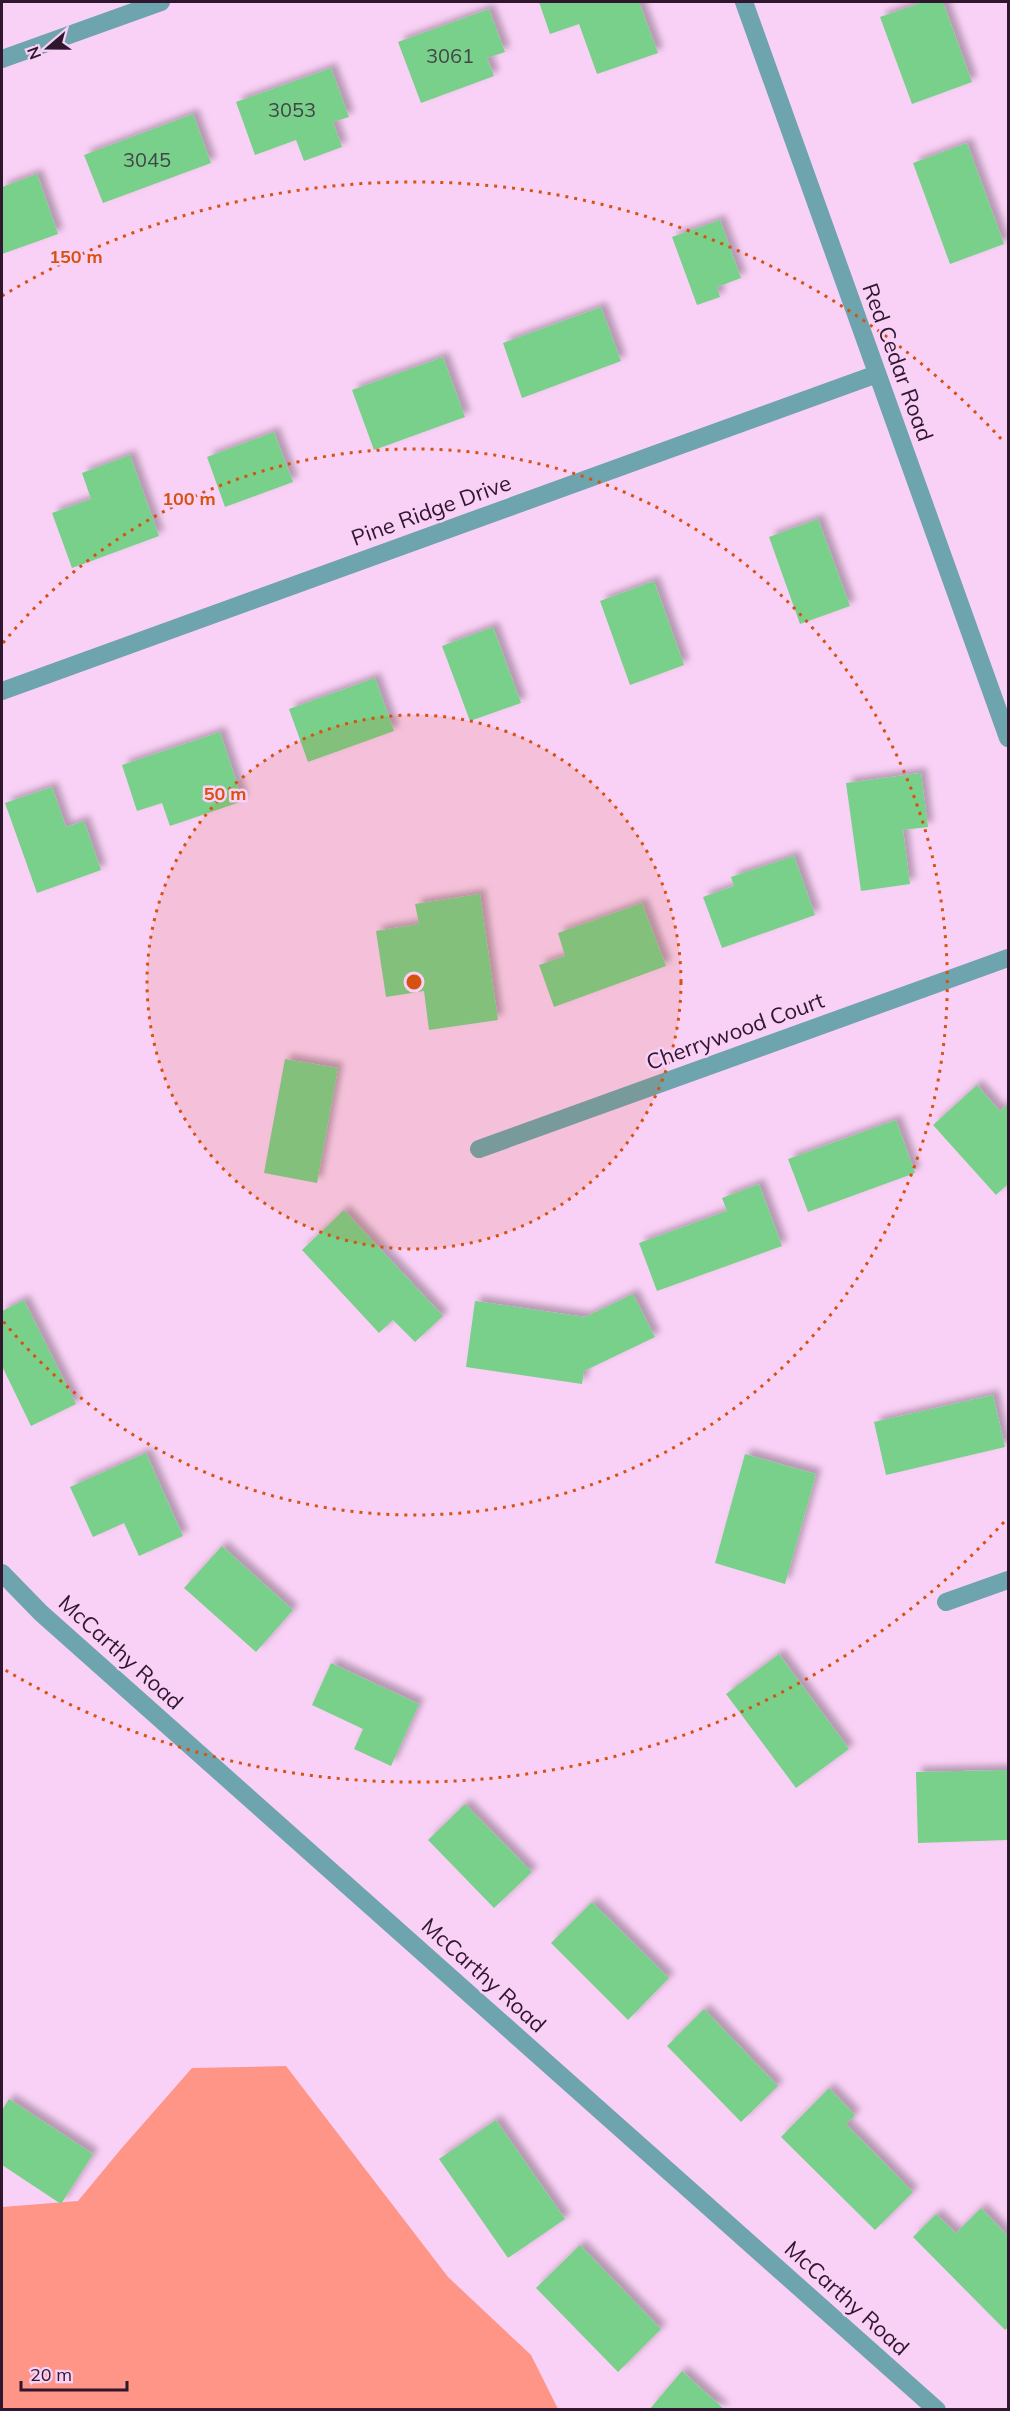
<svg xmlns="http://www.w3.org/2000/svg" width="1010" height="2411" font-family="Mulish,sans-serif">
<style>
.green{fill:#fe9586}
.building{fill:#78d08a;filter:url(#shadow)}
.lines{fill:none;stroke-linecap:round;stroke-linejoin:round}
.street{stroke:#6da4ad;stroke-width:18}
.ring{fill:none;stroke:#d65210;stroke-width:3;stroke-dasharray:3 6}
.labels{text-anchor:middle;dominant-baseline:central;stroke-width:5;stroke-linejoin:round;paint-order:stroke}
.number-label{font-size:20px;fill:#424546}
.street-label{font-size:22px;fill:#30172f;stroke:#fad1f6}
.centre{fill:#d65210;stroke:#fad1f6;stroke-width:3}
.ring-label{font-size:18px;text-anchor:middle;font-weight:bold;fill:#d65210;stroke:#fad1f6;stroke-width:5;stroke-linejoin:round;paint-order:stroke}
</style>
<defs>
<filter id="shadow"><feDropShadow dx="5.5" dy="-5.5" stdDeviation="3" flood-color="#0004"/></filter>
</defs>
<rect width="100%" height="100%" fill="#fad1f6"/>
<!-- green -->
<polygon class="green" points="286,2066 448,2277 531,2355 558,2409 2,2410 2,2207 78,2201 121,2149 192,2068"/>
<!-- building -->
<g class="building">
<polygon points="539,2 639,2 658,53 597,74 579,24 550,34"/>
<polygon points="923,2 943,2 972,82 912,104 880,17"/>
<polygon points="489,9 505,52 487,58 494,76 421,103 398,42"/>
<polygon points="331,68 349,117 333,122 342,147 304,161 296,140 255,155 236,102"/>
<polygon points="193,114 211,163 103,203 84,155"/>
<polygon points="967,143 1004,244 950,264 913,163"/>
<polygon points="37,174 58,234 2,254 2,187"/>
<polygon points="720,220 741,278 717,287 720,297 697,305 672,237"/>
<polygon points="601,307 621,361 522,398 503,343"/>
<polygon points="443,357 465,417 374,450 352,390"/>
<polygon points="274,432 293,482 225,507 207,457"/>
<polygon points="130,455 159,536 72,568 52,513 91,499 82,473"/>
<polygon points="818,519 850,606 800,624 769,537"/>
<polygon points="654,581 684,665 630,685 600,601"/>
<polygon points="493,627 521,703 470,721 442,646"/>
<polygon points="375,678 394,731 308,762 289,709"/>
<polygon points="220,732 243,801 170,826 162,803 137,811 122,765"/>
<polygon points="921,773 928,827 903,830 910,884 861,891 846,783"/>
<polygon points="52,787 66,827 84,821 101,870 37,893 5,803"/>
<polygon points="794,856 815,915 722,948 703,897 734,886 731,877"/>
<polygon points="480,894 498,1020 429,1030 424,991 386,997 376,931 419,924 415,904"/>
<polygon points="642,903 666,966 554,1007 539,965 565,956 558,933"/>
<polygon points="285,1059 338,1068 317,1183 264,1173"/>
<polygon points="977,1085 1000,1111 1008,1104 1008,1184 996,1195 933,1125"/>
<polygon points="896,1120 915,1173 808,1212 788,1159"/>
<polygon points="759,1184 782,1246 657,1291 639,1243 727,1211 722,1198"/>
<polygon points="344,1210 443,1316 415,1342 393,1320 379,1333 302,1250"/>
<polygon points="633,1294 655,1337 584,1371 582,1384 466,1367 475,1301 585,1317"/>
<polygon points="24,1300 76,1404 31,1426 2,1366 2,1311"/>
<polygon points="993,1395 1005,1447 886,1475 874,1422"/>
<polygon points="146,1453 183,1536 139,1556 124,1523 93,1537 70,1487"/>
<polygon points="745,1454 816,1474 785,1584 715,1563"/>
<polygon points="222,1546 293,1610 256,1652 184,1588"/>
<polygon points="779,1654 849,1749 796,1788 726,1694"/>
<polygon points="331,1663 419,1704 391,1766 354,1749 363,1729 312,1705"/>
<polygon points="1008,1770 1008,1840 918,1843 916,1772"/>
<polygon points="465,1804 532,1872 494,1908 428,1840"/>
<polygon points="592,1902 669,1978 628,2020 551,1943"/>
<polygon points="704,2009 778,2086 741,2122 667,2046"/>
<polygon points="829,2088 855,2115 846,2124 913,2192 875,2230 781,2137"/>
<polygon points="9,2099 93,2154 61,2204 2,2165 2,2110"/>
<polygon points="496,2120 565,2219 508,2258 439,2159"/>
<polygon points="981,2208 1008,2236 1008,2327 1005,2330 913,2237 936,2214 956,2233"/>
<polygon points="580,2245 661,2329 618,2372 536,2288"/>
<polygon points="682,2371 725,2410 649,2410"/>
</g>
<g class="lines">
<!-- street -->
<g class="street">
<polyline points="744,2 1008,738"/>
<polyline points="2,59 161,2"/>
<polyline points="2,691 877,374"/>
<polyline points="479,1149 1008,958"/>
<polyline points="2,1573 41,1613 937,2410"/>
<polyline points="946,1602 1008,1580"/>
</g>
</g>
<!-- distance rings -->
<circle cx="414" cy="982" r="267" fill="#d65210" fill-opacity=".12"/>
<g class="ring">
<circle cx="414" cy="982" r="267"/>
<path d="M3 643A533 533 0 1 1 3 1321"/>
<path d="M1004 1522A800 800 0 0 1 2 1668M2 296A800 800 0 0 1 1004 442"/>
</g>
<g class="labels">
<!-- number labels -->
<g class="number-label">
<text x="450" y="55">3061</text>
<text x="292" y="109">3053</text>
<text x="147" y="159">3045</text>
</g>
<!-- street labels -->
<g class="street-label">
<text transform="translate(898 362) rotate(70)">Red Cedar Road</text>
<text transform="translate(431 510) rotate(-20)">Pine Ridge Drive</text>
<text transform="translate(735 1031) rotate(-20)">Cherrywood Court</text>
<text transform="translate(121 1652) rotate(42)">McCarthy Road</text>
<text transform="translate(484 1975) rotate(42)">McCarthy Road</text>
<text transform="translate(847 2298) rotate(42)">McCarthy Road</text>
</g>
</g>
<circle cx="414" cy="982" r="9" class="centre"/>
<g class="ring-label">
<text x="76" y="263">150 m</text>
<text x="189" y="505">100 m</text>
<text x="225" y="800">50 m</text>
</g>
<!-- border -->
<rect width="1010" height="2411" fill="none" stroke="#30172f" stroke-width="6"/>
<!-- north arrow -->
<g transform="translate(48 48) rotate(250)" stroke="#fad1f6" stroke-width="4.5" paint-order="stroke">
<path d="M0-4.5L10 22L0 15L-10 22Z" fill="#30172f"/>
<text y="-9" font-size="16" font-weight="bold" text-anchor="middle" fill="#30172f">N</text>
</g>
<!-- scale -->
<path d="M21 2381v9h106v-9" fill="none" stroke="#30172f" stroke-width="3"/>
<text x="30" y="2381" font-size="18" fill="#30172f" stroke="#fad1f6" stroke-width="4.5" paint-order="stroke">20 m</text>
</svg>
